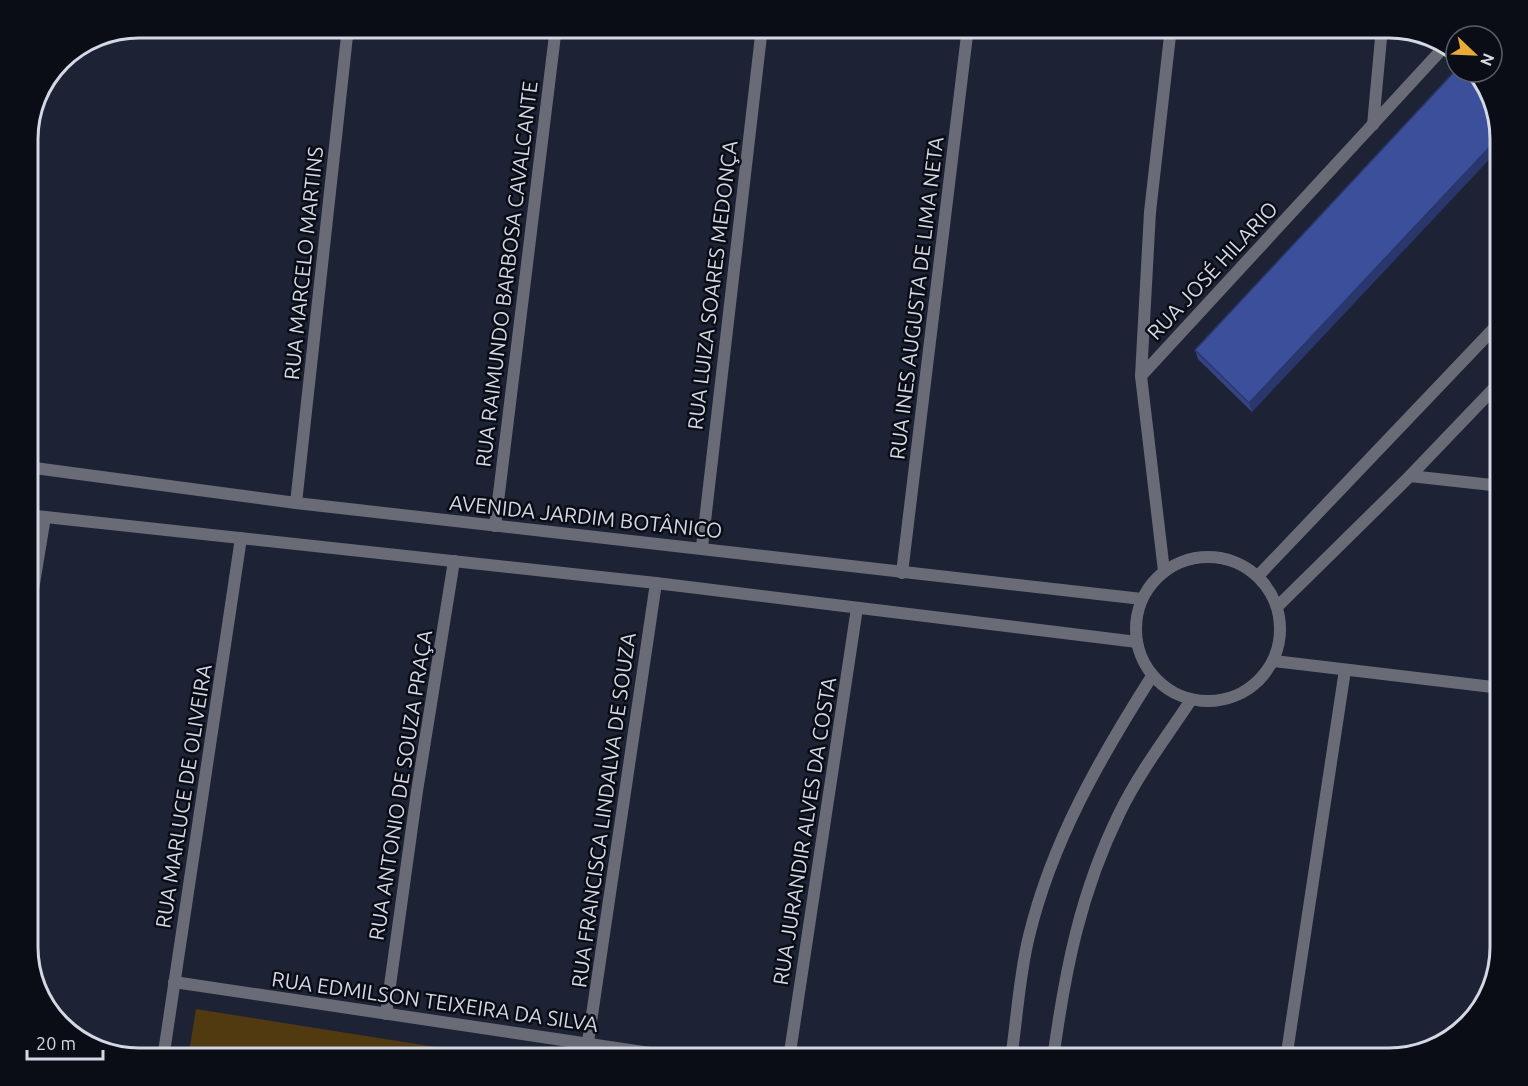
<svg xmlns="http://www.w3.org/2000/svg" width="1528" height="1086" font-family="Ubuntu,sans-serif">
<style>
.green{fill:#513a10}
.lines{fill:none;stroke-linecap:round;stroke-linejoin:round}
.street{stroke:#696c76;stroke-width:12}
.wall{fill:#344485}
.shaded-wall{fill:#2a376c}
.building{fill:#3c4f9b;stroke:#2a376c;stroke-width:1.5}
.labels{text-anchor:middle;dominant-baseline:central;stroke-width:5;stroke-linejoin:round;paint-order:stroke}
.street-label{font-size:21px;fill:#d3d8e4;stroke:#0a0d15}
.rim{fill:none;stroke:#d3d8e4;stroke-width:3}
</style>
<rect width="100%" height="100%" fill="#1d2335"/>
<!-- green -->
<polygon class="green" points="196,1009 511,1059 188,1059"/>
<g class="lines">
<!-- street -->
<g class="street">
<polyline points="1373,125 1382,27"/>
<polyline points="1141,376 1445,46"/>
<polyline points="27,467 296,503 1142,599"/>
<polyline points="1410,476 1501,486"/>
<polyline points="296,503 348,27"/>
<polyline points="27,515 656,583 1137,642"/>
<polyline points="495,526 556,27"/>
<polyline points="702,547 762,27"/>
<circle cx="1208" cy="629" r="72"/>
<polyline points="1164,571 1141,376 1150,212 1171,27"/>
<polyline points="902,573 968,27"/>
<polyline points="1258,576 1501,321"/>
<polyline points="1278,606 1410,476 1501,381"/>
<polyline points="27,626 45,517"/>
<polyline points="1274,661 1501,688"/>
<polyline points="174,982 690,1059"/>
<polyline points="386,1014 417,791 454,561"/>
<polyline points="588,1042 656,583"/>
<polyline points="163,1059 241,538"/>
<polyline points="789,1059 857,608"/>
<path d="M1011,1059c6,-40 8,-83 18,-123 23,-95 71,-178 123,-260"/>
<path d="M1053,1059c12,-88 27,-166 67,-247 19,-39 47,-76 71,-112"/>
<polyline points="1286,1059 1345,670"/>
</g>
</g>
<!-- wall -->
<polygon class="wall" points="1456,70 1252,412 1198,359 1195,350"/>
<!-- shaded-wall -->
<polygon class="shaded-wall" points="1500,136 1501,147 1252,412 1249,403"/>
<!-- building -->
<polygon class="building" points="1456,70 1456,72 1475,72 1489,89 1500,136 1249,403 1195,350"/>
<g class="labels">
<!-- street labels -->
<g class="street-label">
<text transform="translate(303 263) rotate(-84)">RUA MARCELO MARTINS</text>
<text transform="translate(1212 270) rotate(-47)">RUA JOSÉ HILARIO</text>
<text transform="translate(506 274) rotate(-83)">RUA RAIMUNDO BARBOSA CAVALCANTE</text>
<text transform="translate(712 285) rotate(-83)">RUA LUIZA SOARES MEDONÇA</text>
<text transform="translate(916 298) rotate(-83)">RUA INES AUGUSTA DE LIMA NETA</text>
<text transform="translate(586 516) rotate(6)">AVENIDA JARDIM BOTÂNICO</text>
<text transform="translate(400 785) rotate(-81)">RUA ANTONIO DE SOUZA PRAÇA</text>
<text transform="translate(183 796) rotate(-81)">RUA MARLUCE DE OLIVEIRA</text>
<text transform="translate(603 810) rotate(-82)">RUA FRANCISCA LINDALVA DE SOUZA</text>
<text transform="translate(804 831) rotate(-81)">RUA JURANDIR ALVES DA COSTA</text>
<text transform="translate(435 1001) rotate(8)">RUA EDMILSON TEIXEIRA DA SILVA</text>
</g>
</g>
<!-- crop -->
<path d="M0 0H1528V1086H0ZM139 38H1389A101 101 0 0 1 1490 139V947A101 101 0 0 1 1389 1048H139A101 101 0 0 1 38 947V139A101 101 0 0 1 139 38Z" fill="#0a0d15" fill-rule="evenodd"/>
<path class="rim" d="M139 38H1389A101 101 0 0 1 1490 139V947A101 101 0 0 1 1389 1048H139A101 101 0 0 1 38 947V139A101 101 0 0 1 139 38Z"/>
<!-- north arrow -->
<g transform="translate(1474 54) rotate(113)"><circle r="28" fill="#0a0d15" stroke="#5a5e68" stroke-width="1.5"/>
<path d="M0-4.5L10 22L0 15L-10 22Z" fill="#e9ab38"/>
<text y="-9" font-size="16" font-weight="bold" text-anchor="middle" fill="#d3d8e4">N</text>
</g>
<!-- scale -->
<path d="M27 1050v9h76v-9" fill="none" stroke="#d3d8e4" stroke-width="3"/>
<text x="36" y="1050" font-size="18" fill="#d3d8e4" stroke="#0a0d15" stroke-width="4.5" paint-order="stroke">20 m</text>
</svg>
